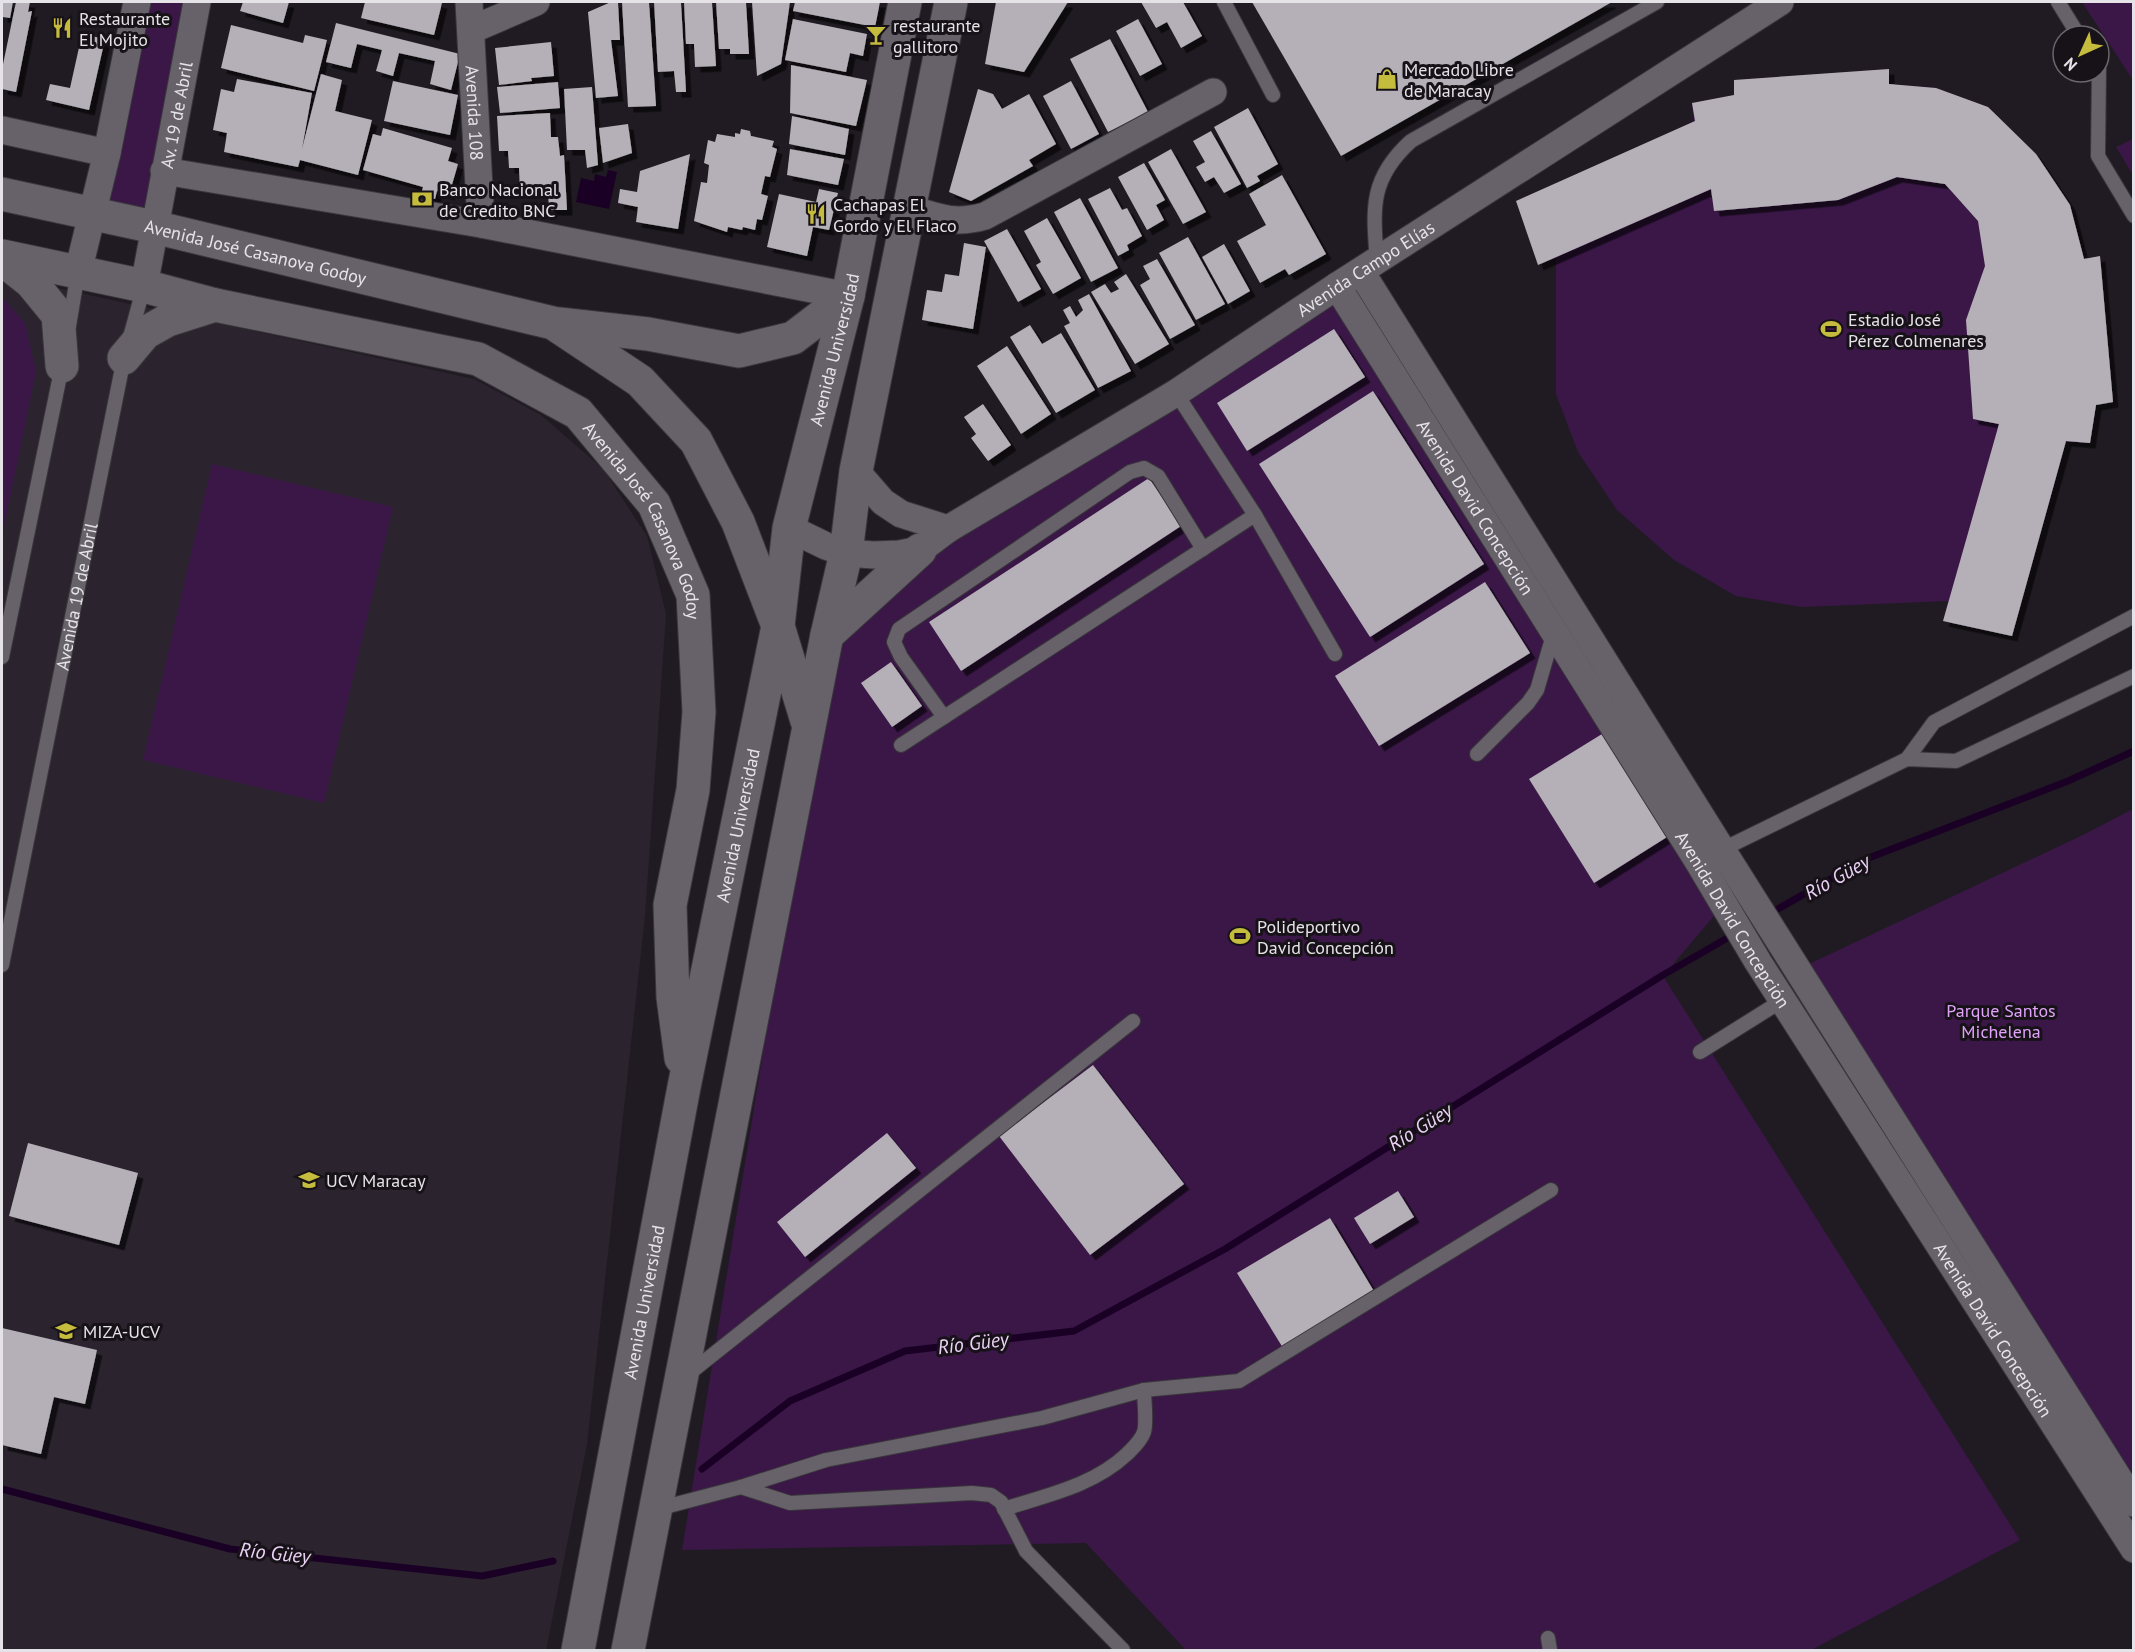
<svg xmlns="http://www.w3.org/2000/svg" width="2135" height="1652" font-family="'PT Sans',sans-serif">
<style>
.built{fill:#2b242f}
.green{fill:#3a1747}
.water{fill:#1b0026}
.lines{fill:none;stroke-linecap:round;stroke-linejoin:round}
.stream{stroke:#1b0026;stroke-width:7}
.building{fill:#b5b0b8;filter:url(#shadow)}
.service-casing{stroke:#3a373c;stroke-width:16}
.minor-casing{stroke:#3a373c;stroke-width:29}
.tertiary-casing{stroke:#3a373c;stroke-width:35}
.service{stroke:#67626a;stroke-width:14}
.minor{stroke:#67626a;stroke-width:27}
.tertiary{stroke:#67626a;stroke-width:33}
.labels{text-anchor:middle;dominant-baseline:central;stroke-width:6;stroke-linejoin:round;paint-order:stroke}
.poi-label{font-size:18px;fill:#e6e3e8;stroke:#171218;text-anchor:start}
.street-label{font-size:18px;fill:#e6e3e8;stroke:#171218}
.park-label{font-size:18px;fill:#e0a2fa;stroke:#171218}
.water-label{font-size:20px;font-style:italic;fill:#ebd2f6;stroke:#171218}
</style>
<defs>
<filter id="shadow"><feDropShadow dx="5.5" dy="5.5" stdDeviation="0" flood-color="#0009"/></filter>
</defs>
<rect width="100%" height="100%" fill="#201b22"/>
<!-- built -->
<polygon class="built" points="2,276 474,379 541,415 603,469 647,536 666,614 645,916 587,1444 546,1650 2,1650"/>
<!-- green -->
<g class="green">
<polygon points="146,2 191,2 147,216 103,208"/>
<polygon points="2082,2 2133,2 2133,80"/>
<polygon points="1889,69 1889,84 1936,88 1988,107 2036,154 2070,205 2084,259 2100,256 2113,402 2096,405 2090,443 2066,442 2012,636 1943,621 1948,601 1802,607 1736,596 1674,560 1617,510 1578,452 1556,394 1556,258 1538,265 1516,201 1694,122 1692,103 1734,95 1734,80"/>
<polygon points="2133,139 2133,175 2116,147"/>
<polygon points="1355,282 1730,897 1663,976 2020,1540 1811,1650 1186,1650 1086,1543 682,1550 834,617"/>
<polygon points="2,297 25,323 36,372 2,536"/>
<polygon points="212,464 393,507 324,803 143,760"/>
<polygon points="2133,809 2133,1477 1807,965 2083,835"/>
</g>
<!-- water -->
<polygon class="water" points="608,170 617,172 609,209 576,202 581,178 594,181 595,174 606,177"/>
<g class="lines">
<!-- stream -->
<g class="stream">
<polyline points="1769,914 1866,859 2068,781 2134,751"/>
<polyline points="702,1469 790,1401 905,1351 1074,1331 1225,1249 1663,975 1736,933"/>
<polyline points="2,1489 230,1549 482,1576 553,1561"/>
</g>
</g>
<!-- building -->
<g class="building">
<polygon points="2,2 13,2 10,18 2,17"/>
<polygon points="16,2 30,2 28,12 32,11 16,92 2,89 2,69"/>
<polygon points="243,2 289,2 283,23 240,11"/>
<polygon points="365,2 434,2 442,3 434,35 361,18"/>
<polygon points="611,2 618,2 620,40 611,40 618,96 596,98 588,12"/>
<polygon points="622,2 649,2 656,106 628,107"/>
<polygon points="654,2 681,2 686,92 676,92 674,71 658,72"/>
<polygon points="684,2 712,2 716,66 695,67 694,44 686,44"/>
<polygon points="716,2 746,2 749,54 730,54 730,49 719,49"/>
<polygon points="752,2 790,2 781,64 757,76"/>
<polygon points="795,2 880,2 875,27 793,11"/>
<polygon points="996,2 1068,2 1024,72 985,64"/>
<polygon points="1141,2 1183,2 1202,36 1181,48 1167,22 1156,28"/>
<polygon points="1252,2 1612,2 1341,156"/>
<polygon points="793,19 867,34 863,56 850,53 846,72 785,60"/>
<polygon points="1138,19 1162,64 1140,76 1116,31"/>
<polygon points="336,23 460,54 451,90 430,84 435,61 399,53 393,76 376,71 382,50 357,44 351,68 326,62"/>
<polygon points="231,25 303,43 305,35 327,40 314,91 221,68"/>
<polygon points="82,34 105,39 89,110 46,100 50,84 70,88"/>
<polygon points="1110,39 1148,112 1108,132 1070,59"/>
<polygon points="551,42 554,76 531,78 532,81 499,85 495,48"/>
<polygon points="791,65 867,80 856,126 790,113"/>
<polygon points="1889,69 1889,84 1936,88 1988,107 2036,154 2070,205 2084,259 2100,256 2113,402 2096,405 2090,443 2066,441 2012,636 1943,621 1999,424 1973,419 1966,320 1985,266 1978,221 1945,184 1897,177 1838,200 1714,211 1711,189 1538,265 1516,201 1695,121 1692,103 1734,95 1734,80"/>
<polygon points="321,74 342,80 335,111 372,120 358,175 300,160 298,167 224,152 227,133 213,130 221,89 234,92 237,79 312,93 302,149"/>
<polygon points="393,81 458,95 450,135 384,121"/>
<polygon points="1071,81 1099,134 1071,149 1043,96"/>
<polygon points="558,82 560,108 500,113 497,87"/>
<polygon points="592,87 598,165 587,168 585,150 567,150 564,89"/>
<polygon points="978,89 993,94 1002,109 1029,94 1056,144 1029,160 1033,166 971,201 949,192"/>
<polygon points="1248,108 1278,164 1257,176 1260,181 1247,188 1214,127"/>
<polygon points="550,113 551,137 558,137 560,156 564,155 567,210 549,210 548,192 520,193 519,168 509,168 508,151 499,151 497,116"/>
<polygon points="792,116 849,129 845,155 789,144"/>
<polygon points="628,124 632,153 603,163 599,128"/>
<polygon points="383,128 452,148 448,161 458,164 449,195 437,191 435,199 421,195 423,187 363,170 373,134 381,136"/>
<polygon points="741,129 750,131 751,136 774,141 772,147 777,149 770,177 765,176 761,194 768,196 762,220 757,219 755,230 743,227 742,230 728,227 727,232 694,221 701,182 707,183 709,165 704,163 708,140 715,142 717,134 735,137 735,133 740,134"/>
<polygon points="1211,131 1241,184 1224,193 1214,177 1205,182 1196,167 1205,162 1193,141"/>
<polygon points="790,149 844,159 838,185 787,175"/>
<polygon points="1171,149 1206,212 1183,224 1148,162"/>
<polygon points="690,154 678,229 636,222 638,207 618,203 620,189 637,192 640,171"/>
<polygon points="1144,163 1165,200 1156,205 1164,220 1147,230 1118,177"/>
<polygon points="1282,175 1326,254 1289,275 1285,269 1260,283 1237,241 1266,225 1249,194"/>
<polygon points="1110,188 1122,210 1127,208 1142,236 1127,245 1129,250 1118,256 1088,199"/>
<polygon points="819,189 838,193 829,230 813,227 807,256 767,247 779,194 816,202"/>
<polygon points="1080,198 1118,268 1091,282 1054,212"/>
<polygon points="1047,218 1081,278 1053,294 1036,265 1041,262 1024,231"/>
<polygon points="1007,229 1041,289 1018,302 984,241"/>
<polygon points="1188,237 1225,304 1196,320 1159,253"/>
<polygon points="964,243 986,247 973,329 922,320 927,290 942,292 945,274 959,276"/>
<polygon points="1224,244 1250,291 1228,304 1202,257"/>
<polygon points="1157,259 1195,325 1170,339 1140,285 1150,279 1143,266"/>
<polygon points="1126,274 1169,344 1135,364 1091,292 1105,284 1111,293 1119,289 1114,282"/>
<polygon points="1089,294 1131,371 1098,388 1064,326 1070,323 1063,310 1070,306 1076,317 1083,310 1078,300"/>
<polygon points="1030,325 1042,344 1061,333 1095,390 1056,413 1010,337"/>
<polygon points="1334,329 1365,377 1247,451 1217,403"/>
<polygon points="1007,346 1051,414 1021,434 977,366"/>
<polygon points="1373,391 1484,564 1370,637 1259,464"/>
<polygon points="983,404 1011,445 988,461 971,438 976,434 964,417"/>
<polygon points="1149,478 1181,526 961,671 929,622"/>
<polygon points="1485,582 1530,653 1379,746 1335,676"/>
<polygon points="891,662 922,706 892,727 861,683"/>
<polygon points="1602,734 1667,837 1594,883 1529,779"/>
<polygon points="1093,1065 1184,1184 1090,1255 999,1136"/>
<polygon points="887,1133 916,1168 805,1257 777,1222"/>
<polygon points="28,1143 138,1173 119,1245 9,1216"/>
<polygon points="1398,1191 1414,1217 1370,1244 1354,1218"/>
<polygon points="1330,1218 1375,1293 1283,1348 1237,1273"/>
<polygon points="2,1328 97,1350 85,1404 54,1397 41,1454 2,1445"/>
</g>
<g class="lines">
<!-- service casing -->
<g class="service-casing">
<g id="service">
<polyline points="1224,2 1273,95"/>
<polyline points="2058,2 2079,36"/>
<polyline points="2099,69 2098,156 2134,216"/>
<path d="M1377,262c-4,-53 -8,-83 34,-121l246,-139"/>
<polyline points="69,326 78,272"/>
<polyline points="130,337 144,286"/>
<polyline points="1176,393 1255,515 1335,654"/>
<polyline points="2,657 62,366"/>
<polyline points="944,717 901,657 894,642 899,629 1130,472 1144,468 1158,476 1203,549"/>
<polyline points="901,745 1255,515"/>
<polyline points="1477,754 1528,703 1537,690 1554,632"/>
<polyline points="1907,759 1934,722 2134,616"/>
<polyline points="1719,851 1907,759 1956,761 2134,676"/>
<path id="s1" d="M2,965l122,-607"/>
<polyline points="1700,1052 1783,1000"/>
<polyline points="686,1376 1133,1021"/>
<polyline points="741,1487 790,1503 972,1493 991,1495 1001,1502 1026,1551 1123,1650"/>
<polyline points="657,1509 741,1487 826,1460 1042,1418 1144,1390 1239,1381 1551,1190"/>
<path d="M1004,1509c43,-14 89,-23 123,-55 6,-6 14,-13 17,-22 3,-10 0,-31 0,-42"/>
<polyline points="1548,1638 1550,1650"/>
</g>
</g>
<!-- minor casing -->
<g class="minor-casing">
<g id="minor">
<path id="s2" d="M469,2l12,222"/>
<polyline points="471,30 536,2"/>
<polyline points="2,130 107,153"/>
<polyline points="164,171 481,224 848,296"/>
<path d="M908,208c29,9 46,17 77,8l228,-124"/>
<polyline points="78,272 107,153 137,2"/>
<polyline points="1361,272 1722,850 2134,1503"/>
<path id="s3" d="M144,286l53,-284"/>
<path id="s4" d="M1337,286l361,575 60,101 376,587"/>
<polyline points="856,471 883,502 901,514 948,529"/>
<path id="s5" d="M789,528l37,18 20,7 28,2 25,-1 21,-4 28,-21 228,-136 161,-107 443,-284"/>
</g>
</g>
<!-- tertiary casing -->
<g class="tertiary-casing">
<g id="tertiary">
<path id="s6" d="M2,194l152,33 399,96 87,58 56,60 42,81 40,104 29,95"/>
<path id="s7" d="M2,256l142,30 71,19 263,54 100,54 76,91 39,91 6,117 -6,78 -23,115 3,92 8,61"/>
<polyline points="2,259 31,282 58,315 62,366"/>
<polyline points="559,324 648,334 739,351 793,338 848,296"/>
<polyline points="124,358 145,333 168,320 215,305"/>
<polyline points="827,635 920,550"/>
<path id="s8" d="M578,1650l106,-563 94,-461 11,-98 59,-232 57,-294"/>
<polyline points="628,1650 827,635 846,553 856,471 951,2"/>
</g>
</g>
<!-- service -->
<use href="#service" class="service"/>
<!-- minor -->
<use href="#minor" class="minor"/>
<!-- tertiary -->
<use href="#tertiary" class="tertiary"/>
</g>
<!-- icons -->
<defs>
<g id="restaurant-bare" transform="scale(1.62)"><path d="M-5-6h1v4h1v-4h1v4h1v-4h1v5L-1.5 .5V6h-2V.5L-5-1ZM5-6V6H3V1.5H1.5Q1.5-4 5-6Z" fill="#c5bc3d" stroke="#171218" stroke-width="2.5" paint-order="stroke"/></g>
<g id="bar-bare" transform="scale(1.62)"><path d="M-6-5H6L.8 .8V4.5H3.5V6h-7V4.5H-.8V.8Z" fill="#c5bc3d" stroke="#171218" stroke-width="2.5" paint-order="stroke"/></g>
<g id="shop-bare" transform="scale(1.62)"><path d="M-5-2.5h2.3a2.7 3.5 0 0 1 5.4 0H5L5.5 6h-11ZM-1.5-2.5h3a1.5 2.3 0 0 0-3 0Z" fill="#c5bc3d" stroke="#171218" stroke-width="2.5" paint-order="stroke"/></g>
<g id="bank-bare" transform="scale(1.62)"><path d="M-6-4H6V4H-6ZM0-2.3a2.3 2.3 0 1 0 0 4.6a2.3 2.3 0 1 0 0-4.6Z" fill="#c5bc3d" stroke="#171218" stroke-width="2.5" paint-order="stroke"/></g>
<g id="stadium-bare" transform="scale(1.62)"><path d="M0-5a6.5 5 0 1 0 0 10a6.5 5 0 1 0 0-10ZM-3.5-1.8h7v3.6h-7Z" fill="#c5bc3d" stroke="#171218" stroke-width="2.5" paint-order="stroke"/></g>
<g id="university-bare" transform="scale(1.62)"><path d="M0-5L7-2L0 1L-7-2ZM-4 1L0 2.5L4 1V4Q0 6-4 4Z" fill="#c5bc3d" stroke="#171218" stroke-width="2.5" paint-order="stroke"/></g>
</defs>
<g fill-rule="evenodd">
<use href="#restaurant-bare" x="62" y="28"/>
<use href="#bar-bare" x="876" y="35"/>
<use href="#shop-bare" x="1387" y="79"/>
<use href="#bank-bare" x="422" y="199"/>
<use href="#restaurant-bare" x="816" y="214"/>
<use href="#stadium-bare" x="1831" y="329"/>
<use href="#stadium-bare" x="1240" y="936"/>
<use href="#university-bare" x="309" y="1180"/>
<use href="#university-bare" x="66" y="1331"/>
</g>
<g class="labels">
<!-- poi labels -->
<g class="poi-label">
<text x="79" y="18">Restaurante<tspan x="79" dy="21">El Mojito</tspan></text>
<text x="893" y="25">restaurante<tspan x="893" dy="21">gallitoro</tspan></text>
<text x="1404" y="69">Mercado Libre<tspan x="1404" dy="21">de Maracay</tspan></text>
<text x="439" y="189">Banco Nacional<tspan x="439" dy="21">de Credito BNC</tspan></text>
<text x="833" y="204">Cachapas El<tspan x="833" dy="21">Gordo y El Flaco</tspan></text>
<text x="1848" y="319">Estadio José<tspan x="1848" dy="21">Pérez Colmenares</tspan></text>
<text x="1257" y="926">Polideportivo<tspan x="1257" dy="21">David Concepción</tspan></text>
<text x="326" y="1180">UCV Maracay</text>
<text x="83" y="1331">MIZA-UCV</text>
</g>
<!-- street labels -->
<g class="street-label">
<text stroke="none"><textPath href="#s2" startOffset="111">Avenida 108</textPath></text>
<text stroke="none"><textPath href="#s3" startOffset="174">Av. 19 de Abril</textPath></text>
<text stroke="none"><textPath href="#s6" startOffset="260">Avenida José Casanova Godoy</textPath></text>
<text stroke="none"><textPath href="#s5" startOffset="664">Avenida Campo Elías</textPath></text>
<text stroke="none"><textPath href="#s8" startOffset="1326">Avenida Universidad</textPath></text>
<text stroke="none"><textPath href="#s4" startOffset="261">Avenida David Concepción</textPath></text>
<text stroke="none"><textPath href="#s7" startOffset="729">Avenida José Casanova Godoy</textPath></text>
<text stroke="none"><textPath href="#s1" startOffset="376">Avenida 19 de Abril</textPath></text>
<text stroke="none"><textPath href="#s8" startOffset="840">Avenida Universidad</textPath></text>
<text stroke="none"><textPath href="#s4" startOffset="747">Avenida David Concepción</textPath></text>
<text stroke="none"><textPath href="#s8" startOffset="354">Avenida Universidad</textPath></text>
<text stroke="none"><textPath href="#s4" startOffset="1233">Avenida David Concepción</textPath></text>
</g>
<!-- park labels -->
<g class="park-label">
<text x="2001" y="1010">Parque Santos<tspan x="2001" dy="21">Michelena</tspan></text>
</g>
<!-- water labels -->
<g class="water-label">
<text transform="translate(1837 877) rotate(-29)">Río Güey</text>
<text transform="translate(1420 1127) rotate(-32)">Río Güey</text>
<text transform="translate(973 1343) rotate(-7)">Río Güey</text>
<text transform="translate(275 1553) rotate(6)">Río Güey</text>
</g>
</g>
<!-- border -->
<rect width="2135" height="1652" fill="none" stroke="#e6e3e8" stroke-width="6"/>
<!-- north arrow -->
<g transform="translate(2081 54) rotate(225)"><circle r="28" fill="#171218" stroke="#6a666b" stroke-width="1.5"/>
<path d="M0-4.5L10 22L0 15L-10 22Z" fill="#c5bc3d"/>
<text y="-9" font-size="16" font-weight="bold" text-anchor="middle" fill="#e6e3e8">N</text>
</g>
</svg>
